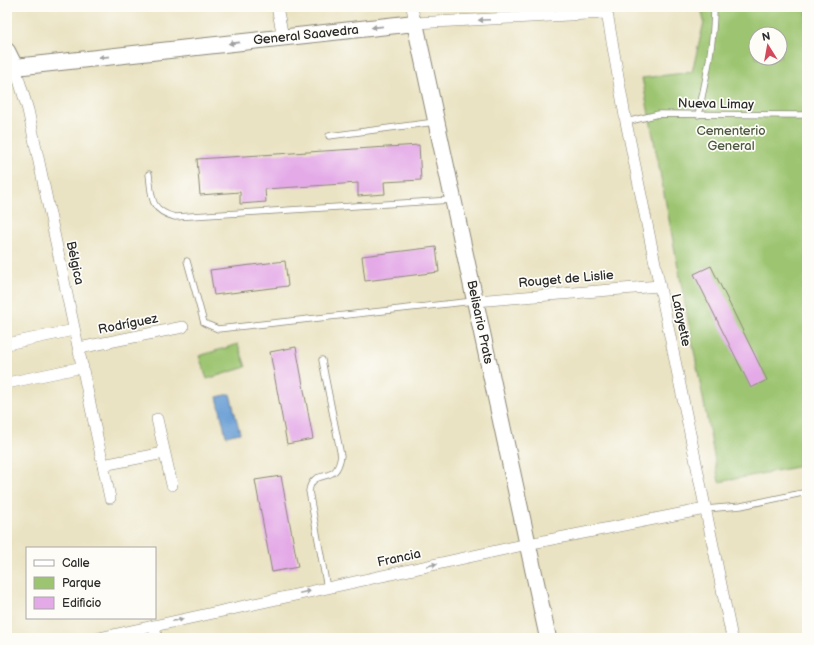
<svg xmlns="http://www.w3.org/2000/svg" width="814" height="645" font-family="'Balsamiq Sans',sans-serif">
<style>
.green{fill:#9dc571;stroke:#64784e;fill-rule:evenodd}
.water{fill:#679dd4;stroke:#496480}
.building{fill:#e4aae8}
.lines{fill:none;stroke-linecap:round;stroke-linejoin:round}
.lane-casing{stroke:#8a8777;stroke-width:7}
.street-casing{stroke:#8a8777;stroke-width:12}
.secondary-casing{stroke:#8a8777;stroke-width:18}
.lane{stroke:#fff;stroke-width:5.5}
.street{stroke:#fff;stroke-width:11}
.secondary{stroke:#fff;stroke-width:16}
.oneway{fill:#a0a0a0}
.labels{text-anchor:middle;dominant-baseline:central;stroke-width:3.5;stroke-linejoin:round;paint-order:stroke}
.street-label{font-size:13px;fill:#2b2b2b;stroke:#fdfcf7}
.park-label{font-size:13px;fill:#4d5940;stroke:#fdfcf7}
</style>
<rect width="100%" height="100%" fill="#fdfcf7"/>
<filter id="ink" filterUnits="userSpaceOnUse"><feTurbulence type="fractalNoise" baseFrequency=".025" numOctaves="2"/><feDisplacementMap in="SourceGraphic" scale="8" xChannelSelector="R" yChannelSelector="G"/><feConvolveMatrix kernelMatrix="1 2 1 2 8 2 1 2 1" color-interpolation-filters="sRGB"/></filter>
<filter id="wash" filterUnits="userSpaceOnUse"><feTurbulence type="fractalNoise" baseFrequency=".012" numOctaves="4" result="noise"/><feDisplacementMap in="SourceGraphic" scale="16" xChannelSelector="R" yChannelSelector="G"/><feGaussianBlur stdDeviation="0.9" result="paint"/><feColorMatrix in="noise" values="0 0 0 0 0 0 0 0 0 0 0 0 0 0 0 0 0 1.4 0 .05"/><feComposite in="paint" operator="in"/></filter>
<g filter="url(#wash)">
<rect width="100%" height="100%" fill="#eae3c3"/>
<!-- green -->
<g class="green">
<path d="M701,7h106v458l-88,17 -77,-404 50,-6 12,-50zM756,34h24v24h-24z"/>
<polygon points="238,344 246,367 207,379 199,356"/>
</g>
<!-- water -->
<polygon class="water" points="230,394 240,433 226,436 217,397"/>
<g id="blocks">
<!-- building -->
<g class="building">
<polygon points="419,145 421,180 384,182 385,194 358,196 358,183 265,189 266,202 240,204 240,192 200,195 197,159"/>
<polygon points="436,247 439,272 365,281 362,256"/>
<polygon points="285,261 288,286 214,295 210,270"/>
<polygon points="711,266 767,380 751,388 694,274"/>
<polygon points="296,347 313,439 287,444 270,352"/>
<polygon points="281,476 298,567 272,572 255,480"/>
</g>
</g>
</g>
<g filter="url(#ink)">
<use href="#blocks" fill-opacity="0" stroke="#8a8777" stroke-width="1"/>
<g class="lines">
<!-- lane casing -->
<g class="lane-casing">
<g id="lane">
<path d="M698,115c8,-36 16,-71 16,-108"/>
<polyline points="626,122 659,114 807,115"/>
<polyline points="329,136 435,122"/>
<path d="M149,174c3,23 0,36 26,43l277,-17"/>
<polyline points="187,261 204,323 218,329 474,301"/>
<path d="M322,360l19,96c-1,5 -2,11 -6,15 -10,9 -23,1 -26,20l18,97"/>
<polyline points="705,509 741,506 807,492"/>
</g>
</g>
<!-- street casing -->
<g class="street-casing">
<g id="street">
<polyline points="277,7 283,37"/>
<polyline points="412,7 415,23 606,13"/>
<polyline points="606,7 626,122 732,638"/>
<polyline points="7,69 15,67 28,110 110,498"/>
<polyline points="476,301 659,286"/>
<polyline points="7,344 74,330"/>
<polyline points="79,348 183,327"/>
<polyline points="7,383 83,367"/>
<polyline points="157,419 172,485"/>
<polyline points="103,465 164,453"/>
<polyline points="153,626 157,638"/>
<polyline points="99,638 528,544 705,509"/>
</g>
</g>
<!-- secondary casing -->
<g class="secondary-casing">
<polyline id="secondary" points="7,51 15,67 415,23 548,638"/>
</g>
<!-- lane -->
<use href="#lane" class="lane"/>
<!-- street -->
<use href="#street" class="street"/>
<!-- secondary -->
<use href="#secondary" class="secondary"/>
</g>
<!-- one-way arrows -->
<defs><path id="oneway-solid" d="M-6-.8H1V-3.2L6.5 0L1 3.2V.8H-6Z"/></defs>
<g class="oneway">
<use href="#oneway-solid" transform="translate(484 20) rotate(177)"/>
<use href="#oneway-solid" transform="translate(377 27) rotate(174)"/>
<use href="#oneway-solid" transform="translate(234 43) rotate(174)"/>
<use href="#oneway-solid" transform="translate(104 57) rotate(174)"/>
<use href="#oneway-solid" transform="translate(432 565) rotate(-12)"/>
<use href="#oneway-solid" transform="translate(305 592) rotate(-12)"/>
<use href="#oneway-solid" transform="translate(178 620) rotate(-12)"/>
</g>
</g>
<g class="labels">
<!-- street labels -->
<g class="street-label">
<text transform="translate(306 35) rotate(-6)">General Saavedra</text>
<text transform="translate(716 104) rotate(1)">Nueva Limay</text>
<text transform="translate(75 263) rotate(78)">Bélgica</text>
<text transform="translate(566 279) rotate(-5)">Rouget de Lislie</text>
<text transform="translate(681 320) rotate(78)">Lafayette</text>
<text transform="translate(480 322) rotate(78)">Belisario Prats</text>
<text transform="translate(128 324) rotate(-11)">Rodríguez</text>
<text transform="translate(399 558) rotate(-12)">Francia</text>
</g>
<!-- park labels -->
<g class="park-label">
<text x="731" y="131">Cementerio<tspan x="731" dy="15">General</tspan></text>
</g>
</g>
<!-- margin -->
<rect width="814" height="645" fill="none" stroke="#fdfcf7" stroke-width="24"/>
<!-- legend -->
<rect x="26" y="547" width="130" height="72" fill="#fdfcf7" stroke="#a9a8a5"/>
<rect x="34" y="560" width="20" height="6" fill="#ffffff" stroke="#a9a8a5"/>
<text x="62" y="567" font-size="12" fill="#2b2b2b">Calle</text>
<rect x="34" y="577" width="20" height="12" fill="#9dc571" stroke="#a9a8a5"/>
<text x="62" y="587" font-size="12" fill="#2b2b2b">Parque</text>
<rect x="34" y="597" width="20" height="12" fill="#e4aae8" stroke="#a9a8a5"/>
<text x="62" y="607" font-size="12" fill="#2b2b2b">Edificio</text>
<!-- north arrow -->
<g transform="translate(768 46) rotate(349)"><circle r="19" fill="#fdfcf7" stroke="#a9a8a5"/>
<path d="M0-3L7 15L0 10L-7 15Z" fill="#d1495b"/>
<text y="-6" font-size="11" font-weight="bold" text-anchor="middle" fill="#2b2b2b">N</text>
</g>
</svg>
